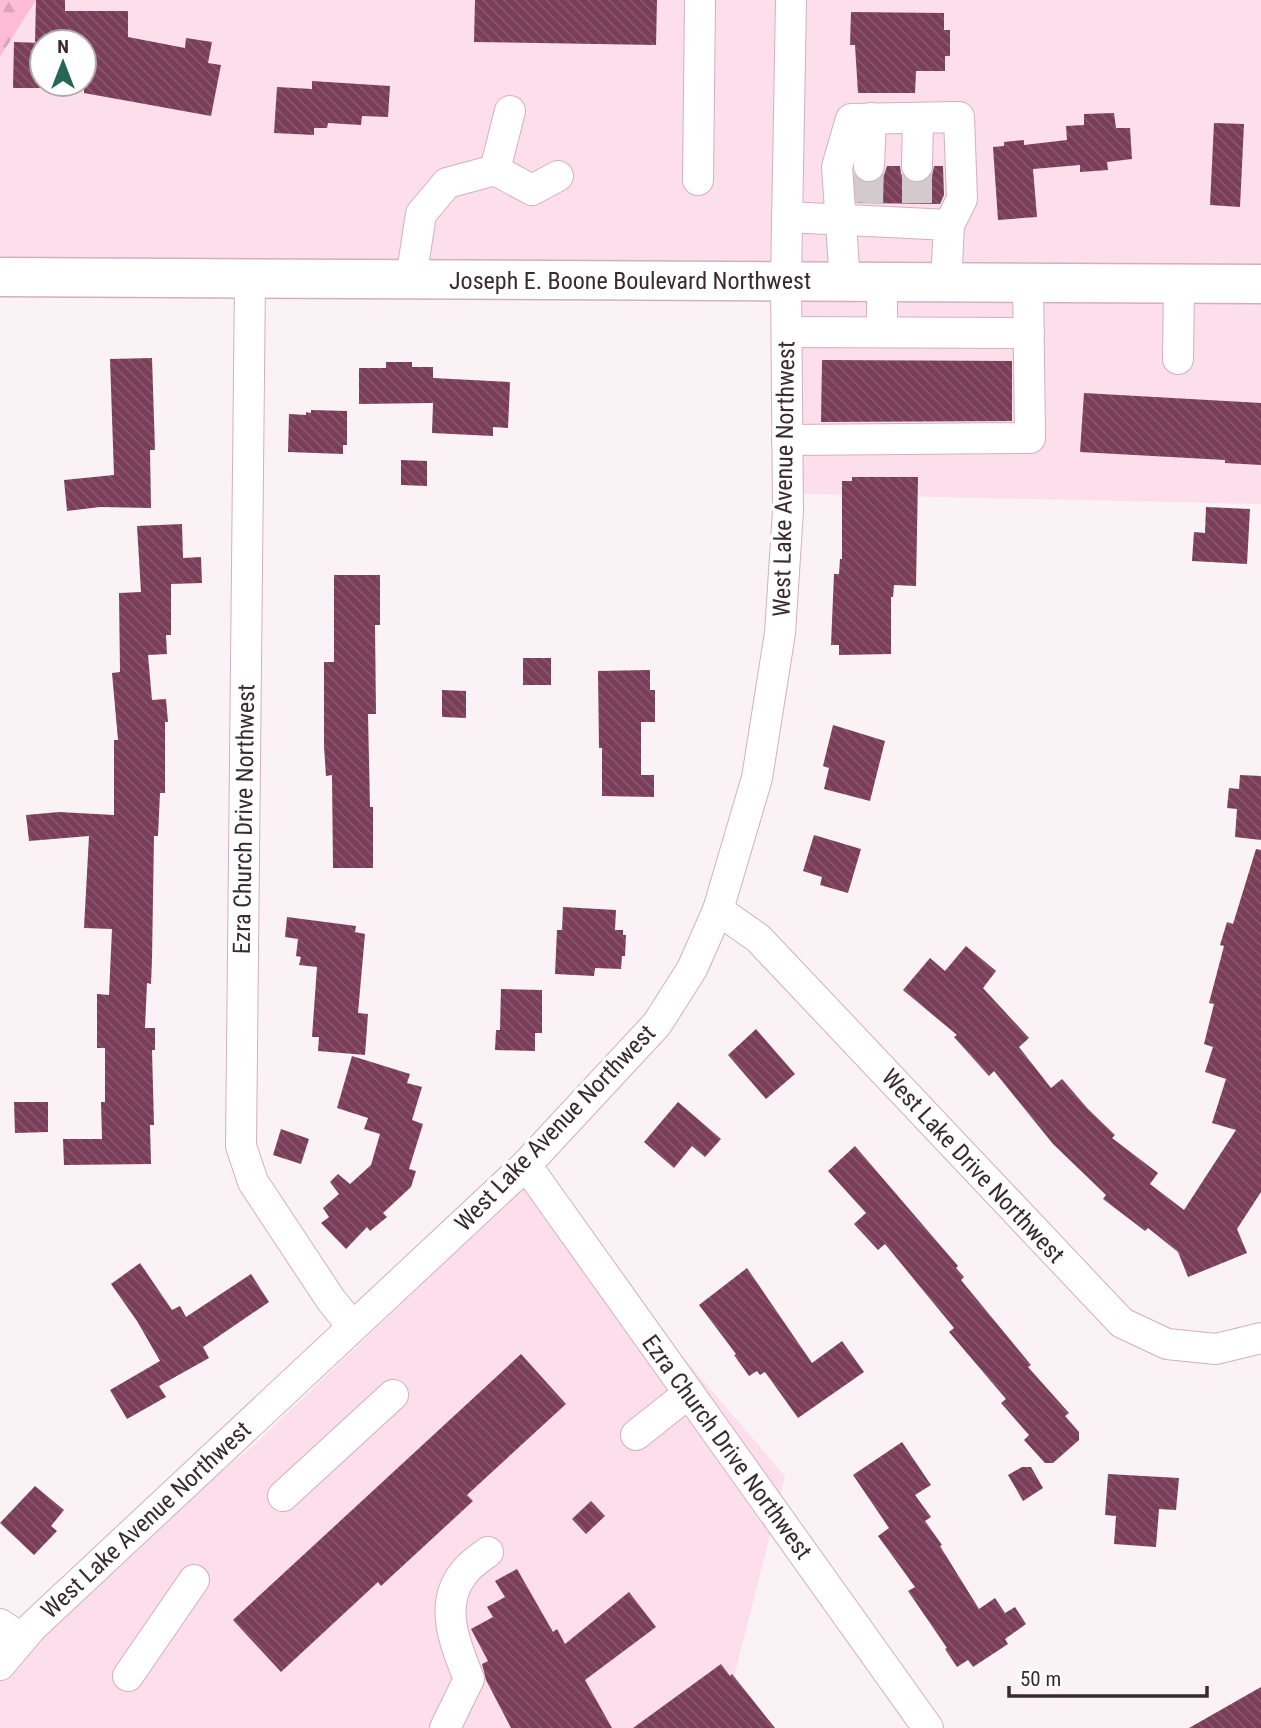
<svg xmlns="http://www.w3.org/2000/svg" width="1261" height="1728" font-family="'Roboto Condensed',sans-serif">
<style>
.built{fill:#fcdfea;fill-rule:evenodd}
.forest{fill:url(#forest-firs)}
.building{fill:url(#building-back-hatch)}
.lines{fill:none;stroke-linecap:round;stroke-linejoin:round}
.minor-tunnel{stroke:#d3cace;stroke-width:30;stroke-dasharray:30 15;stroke-linecap:butt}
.minor-casing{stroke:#d4afbe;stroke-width:32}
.major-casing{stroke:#d4afbe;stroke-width:41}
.minor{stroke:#fff;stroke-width:30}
.major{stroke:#fff;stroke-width:38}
.labels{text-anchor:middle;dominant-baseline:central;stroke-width:7;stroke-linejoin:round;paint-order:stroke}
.street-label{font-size:24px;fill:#392a30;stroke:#fff}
</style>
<defs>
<pattern id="forest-firs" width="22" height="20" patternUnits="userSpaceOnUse" patternTransform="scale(1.75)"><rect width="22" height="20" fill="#fdbbd6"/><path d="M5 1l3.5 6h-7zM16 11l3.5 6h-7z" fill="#daa1b8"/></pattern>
<pattern id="building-back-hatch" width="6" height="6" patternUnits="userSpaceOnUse" patternTransform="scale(1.75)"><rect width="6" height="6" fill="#7a3e59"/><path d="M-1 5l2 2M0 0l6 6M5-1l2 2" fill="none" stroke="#89586e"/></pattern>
</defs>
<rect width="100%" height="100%" fill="#faf2f5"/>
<!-- built -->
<g class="built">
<path d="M36,0h1225v504l-457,-10 -25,-225 -779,-12v-200zM42,42h42v42h-42z"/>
<polygon points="531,1180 785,1476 721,1728 0,1728 0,1668 29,1626 252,1447"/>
</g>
<!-- forest -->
<polygon class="forest" points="0,0 36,0 0,57"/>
<!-- building -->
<g class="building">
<polygon points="36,0 65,0 65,11 128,11 128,37 185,48 186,38 212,42 208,63 221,65 211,116 84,93 84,42 35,42"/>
<polygon points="475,0 657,0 656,45 474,42"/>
<polygon points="851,12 944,13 944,30 950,30 950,56 945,56 945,71 916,71 915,93 858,93 855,45 850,45"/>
<polygon points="14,42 42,43 42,88 13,88"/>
<polygon points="312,81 390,86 388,117 362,116 361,125 328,123 327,128 314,128 314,135 274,133 277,87 312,89"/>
<polygon points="1114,113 1116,128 1130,128 1132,159 1107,162 1108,170 1080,172 1080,165 1033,169 1037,217 998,220 993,147 1004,146 1004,142 1024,140 1024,145 1067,140 1066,126 1084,125 1084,114"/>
<polygon points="1214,123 1244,124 1240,207 1210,205"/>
<polygon points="887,166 900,166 901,174 907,181 917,183 926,181 932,176 934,166 943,166 944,195 940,204 857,203 855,176 868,183 876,182 884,175"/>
<polygon points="152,358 155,450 150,450 151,508 100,507 67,511 64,480 114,475 110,359"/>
<polygon points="822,360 1012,361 1012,421 821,422"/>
<polygon points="386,362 412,362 412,367 433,367 433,378 510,382 508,428 493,427 493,436 432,433 433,403 359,404 359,368 386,368"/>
<polygon points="1084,393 1261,403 1261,465 1225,463 1225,460 1080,452"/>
<polygon points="311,410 347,411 347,445 343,445 343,454 288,452 289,414 306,415 306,412 311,413"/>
<polygon points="401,460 427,461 427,486 401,485"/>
<polygon points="852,477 918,477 916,586 894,585 893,597 891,597 891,654 839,655 839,645 831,645 834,574 839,574 840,559 842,559 842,481 852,481"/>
<polygon points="1206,507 1250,509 1247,564 1192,561 1194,532 1205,533"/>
<polygon points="182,524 183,558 201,557 202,583 171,584 171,635 166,635 167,654 148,655 152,700 166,699 168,722 165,722 165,793 160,793 158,836 154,836 152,959 151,984 147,983 145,1028 155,1028 155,1050 152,1050 154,1125 150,1125 151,1164 64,1165 63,1139 102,1139 101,1102 105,1102 105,1048 97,1048 97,994 109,995 112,929 84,928 89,836 29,841 26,815 59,812 114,815 114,740 118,740 112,673 120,672 119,593 141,592 137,526"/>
<polygon points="334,575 380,575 380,625 375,625 376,714 368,714 370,807 373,807 373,868 333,868 332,775 326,776 324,746 324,662 334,662"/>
<rect x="523" y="658" width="28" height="27"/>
<polygon points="650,670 650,690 655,690 655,722 641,722 641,775 654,775 654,797 602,796 602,748 599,748 598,671"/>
<polygon points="442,690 466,691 466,718 442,717"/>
<polygon points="833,725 885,741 870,801 824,789 829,768 823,766"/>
<polygon points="1240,775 1261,776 1261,840 1235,837 1237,809 1227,808 1229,788 1239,789"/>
<polygon points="814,835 861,849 848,893 820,885 822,877 803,871"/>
<polygon points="1256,849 1261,850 1261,1192 1237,1229 1247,1253 1188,1277 1178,1252 1148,1228 1145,1231 1103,1199 1106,1195 1053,1144 994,1071 989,1076 954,1037 957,1035 903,990 930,958 945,971 966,946 996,971 983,988 1029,1038 1019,1047 1051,1088 1062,1079 1088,1109 1115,1135 1112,1138 1158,1173 1150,1184 1184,1210 1236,1130 1212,1123 1226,1079 1205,1072 1213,1047 1204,1044 1214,1004 1209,1003 1224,946 1220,945 1227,922 1233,924"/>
<polygon points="563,907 616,910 615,930 623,930 623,935 626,935 625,956 622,956 621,969 595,968 594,976 555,974 557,930 562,930"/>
<polygon points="287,917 356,926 355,932 365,934 358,1013 368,1014 365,1055 318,1051 319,1037 312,1037 317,967 299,965 301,957 296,956 298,939 285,937"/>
<polygon points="501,989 542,990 542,1033 535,1033 535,1051 495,1050 496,1030 500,1030"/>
<polygon points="756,1029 795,1074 766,1099 728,1055"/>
<polygon points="352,1056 410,1074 407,1083 422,1087 412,1120 423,1124 409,1169 416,1171 411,1187 383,1213 387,1217 370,1231 367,1227 346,1249 321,1223 329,1217 323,1208 339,1194 330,1182 338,1174 350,1184 371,1165 380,1134 364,1129 368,1118 337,1108"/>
<polygon points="14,1102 48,1102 48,1132 15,1133"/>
<polygon points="678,1102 721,1139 705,1157 692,1146 674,1168 644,1142"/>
<polygon points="281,1129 309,1139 301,1164 273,1155"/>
<polygon points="855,1146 958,1266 956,1268 964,1277 961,1280 1031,1365 1028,1367 1069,1413 1065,1416 1079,1432 1079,1440 1053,1463 1045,1463 1024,1440 1029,1435 1001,1403 1006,1399 949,1332 954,1328 885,1244 878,1250 854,1224 866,1213 828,1171"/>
<polygon points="140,1263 172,1310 180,1306 186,1317 251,1274 269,1302 203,1347 209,1358 159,1386 166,1397 127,1419 110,1390 160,1361 137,1321 111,1284"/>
<polygon points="747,1268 812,1363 842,1341 864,1372 798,1418 765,1372 760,1375 757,1371 749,1376 734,1355 736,1354 699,1305"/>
<polygon points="521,1354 566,1404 467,1495 473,1501 381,1586 378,1582 281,1672 233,1620"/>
<polygon points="902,1442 931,1485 915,1495 931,1517 925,1521 942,1545 940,1546 979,1609 995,1598 1005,1613 1015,1607 1026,1624 1005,1639 1008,1644 973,1667 968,1660 957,1667 945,1649 947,1648 908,1591 915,1587 878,1536 889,1528 853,1475"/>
<polygon points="1022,1467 1031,1467 1043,1488 1023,1501 1008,1475"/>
<polygon points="1108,1474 1179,1478 1176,1510 1159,1509 1156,1547 1114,1544 1116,1516 1105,1515"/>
<polygon points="35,1486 64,1510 51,1526 57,1531 34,1555 0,1523"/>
<polygon points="591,1501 605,1516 586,1534 572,1519"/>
<polygon points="517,1569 553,1632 557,1629 565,1644 629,1592 656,1627 585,1680 612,1728 511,1728 486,1680 482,1664 488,1661 471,1629 493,1617 487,1607 505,1597 495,1581"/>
<polygon points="721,1664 730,1676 732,1674 775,1728 633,1728"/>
<polygon points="1261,1687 1261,1728 1189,1728"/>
</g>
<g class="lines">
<!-- minor-tunnel -->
<g class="minor-tunnel">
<polyline points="868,203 869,166"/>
<polyline points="917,203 917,166"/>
</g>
<!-- minor casing -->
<g class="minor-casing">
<g id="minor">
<polyline points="869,166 871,118"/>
<polyline points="917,166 918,119"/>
<polyline points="495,170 510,111"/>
<polyline points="698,180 700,0"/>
<polyline points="787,217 949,225 946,283"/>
<polyline points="250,278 241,1146 253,1182 331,1300 352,1326"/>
<polyline points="411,279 421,214 447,183 495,170 532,190 558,176"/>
<polyline points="845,282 837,167 851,119 959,117 962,199 949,225"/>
<polyline points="882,283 882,332"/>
<polyline points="787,332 1029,333"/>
<polyline points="1178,359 1179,283"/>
<polyline points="787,440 1030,438 1028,283"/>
<polyline points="718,910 758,938 1122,1323 1167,1344 1216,1349 1261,1338"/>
<polyline points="526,1165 928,1728"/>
<polyline points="636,1435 689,1393"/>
<polyline points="283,1496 393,1395"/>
<polyline points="0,1624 21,1638"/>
<polyline points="0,1665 32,1627 526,1165 657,1024 692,969 718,910 757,778 780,633 788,511 786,282 791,0"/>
<polyline points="128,1676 194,1580"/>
<path d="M445,1728l24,-49c-13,-33 -31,-73 -6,-105 6,-9 17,-16 25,-22"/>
</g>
</g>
<!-- major casing -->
<g class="major-casing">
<polyline id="major" points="0,277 1261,284"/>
</g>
<!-- minor -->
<use href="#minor" class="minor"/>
<!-- major -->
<use href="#major" class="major"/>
</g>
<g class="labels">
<!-- street labels -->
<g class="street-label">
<text x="630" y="281">Joseph E. Boone Boulevard Northwest</text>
<text transform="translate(784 479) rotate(-89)">West Lake Avenue Northwest</text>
<text transform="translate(244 819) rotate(-89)">Ezra Church Drive Northwest</text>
<text transform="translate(555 1128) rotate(-46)">West Lake Avenue Northwest</text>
<text transform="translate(973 1166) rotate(47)">West Lake Drive Northwest</text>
<text transform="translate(727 1447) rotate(54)">Ezra Church Drive Northwest</text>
<text transform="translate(146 1520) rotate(-43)">West Lake Avenue Northwest</text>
</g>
</g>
<!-- north arrow -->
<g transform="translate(63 63)"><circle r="33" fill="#ffffff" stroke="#b0aaac" stroke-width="2"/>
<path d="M0-5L12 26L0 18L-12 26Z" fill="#266655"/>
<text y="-10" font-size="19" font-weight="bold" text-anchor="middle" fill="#392a30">N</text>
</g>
<!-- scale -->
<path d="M1009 1686v10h198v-10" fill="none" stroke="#392a30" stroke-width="3.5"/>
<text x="1020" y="1686" font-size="21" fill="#392a30" stroke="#ffffff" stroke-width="5" paint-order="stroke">50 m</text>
</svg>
